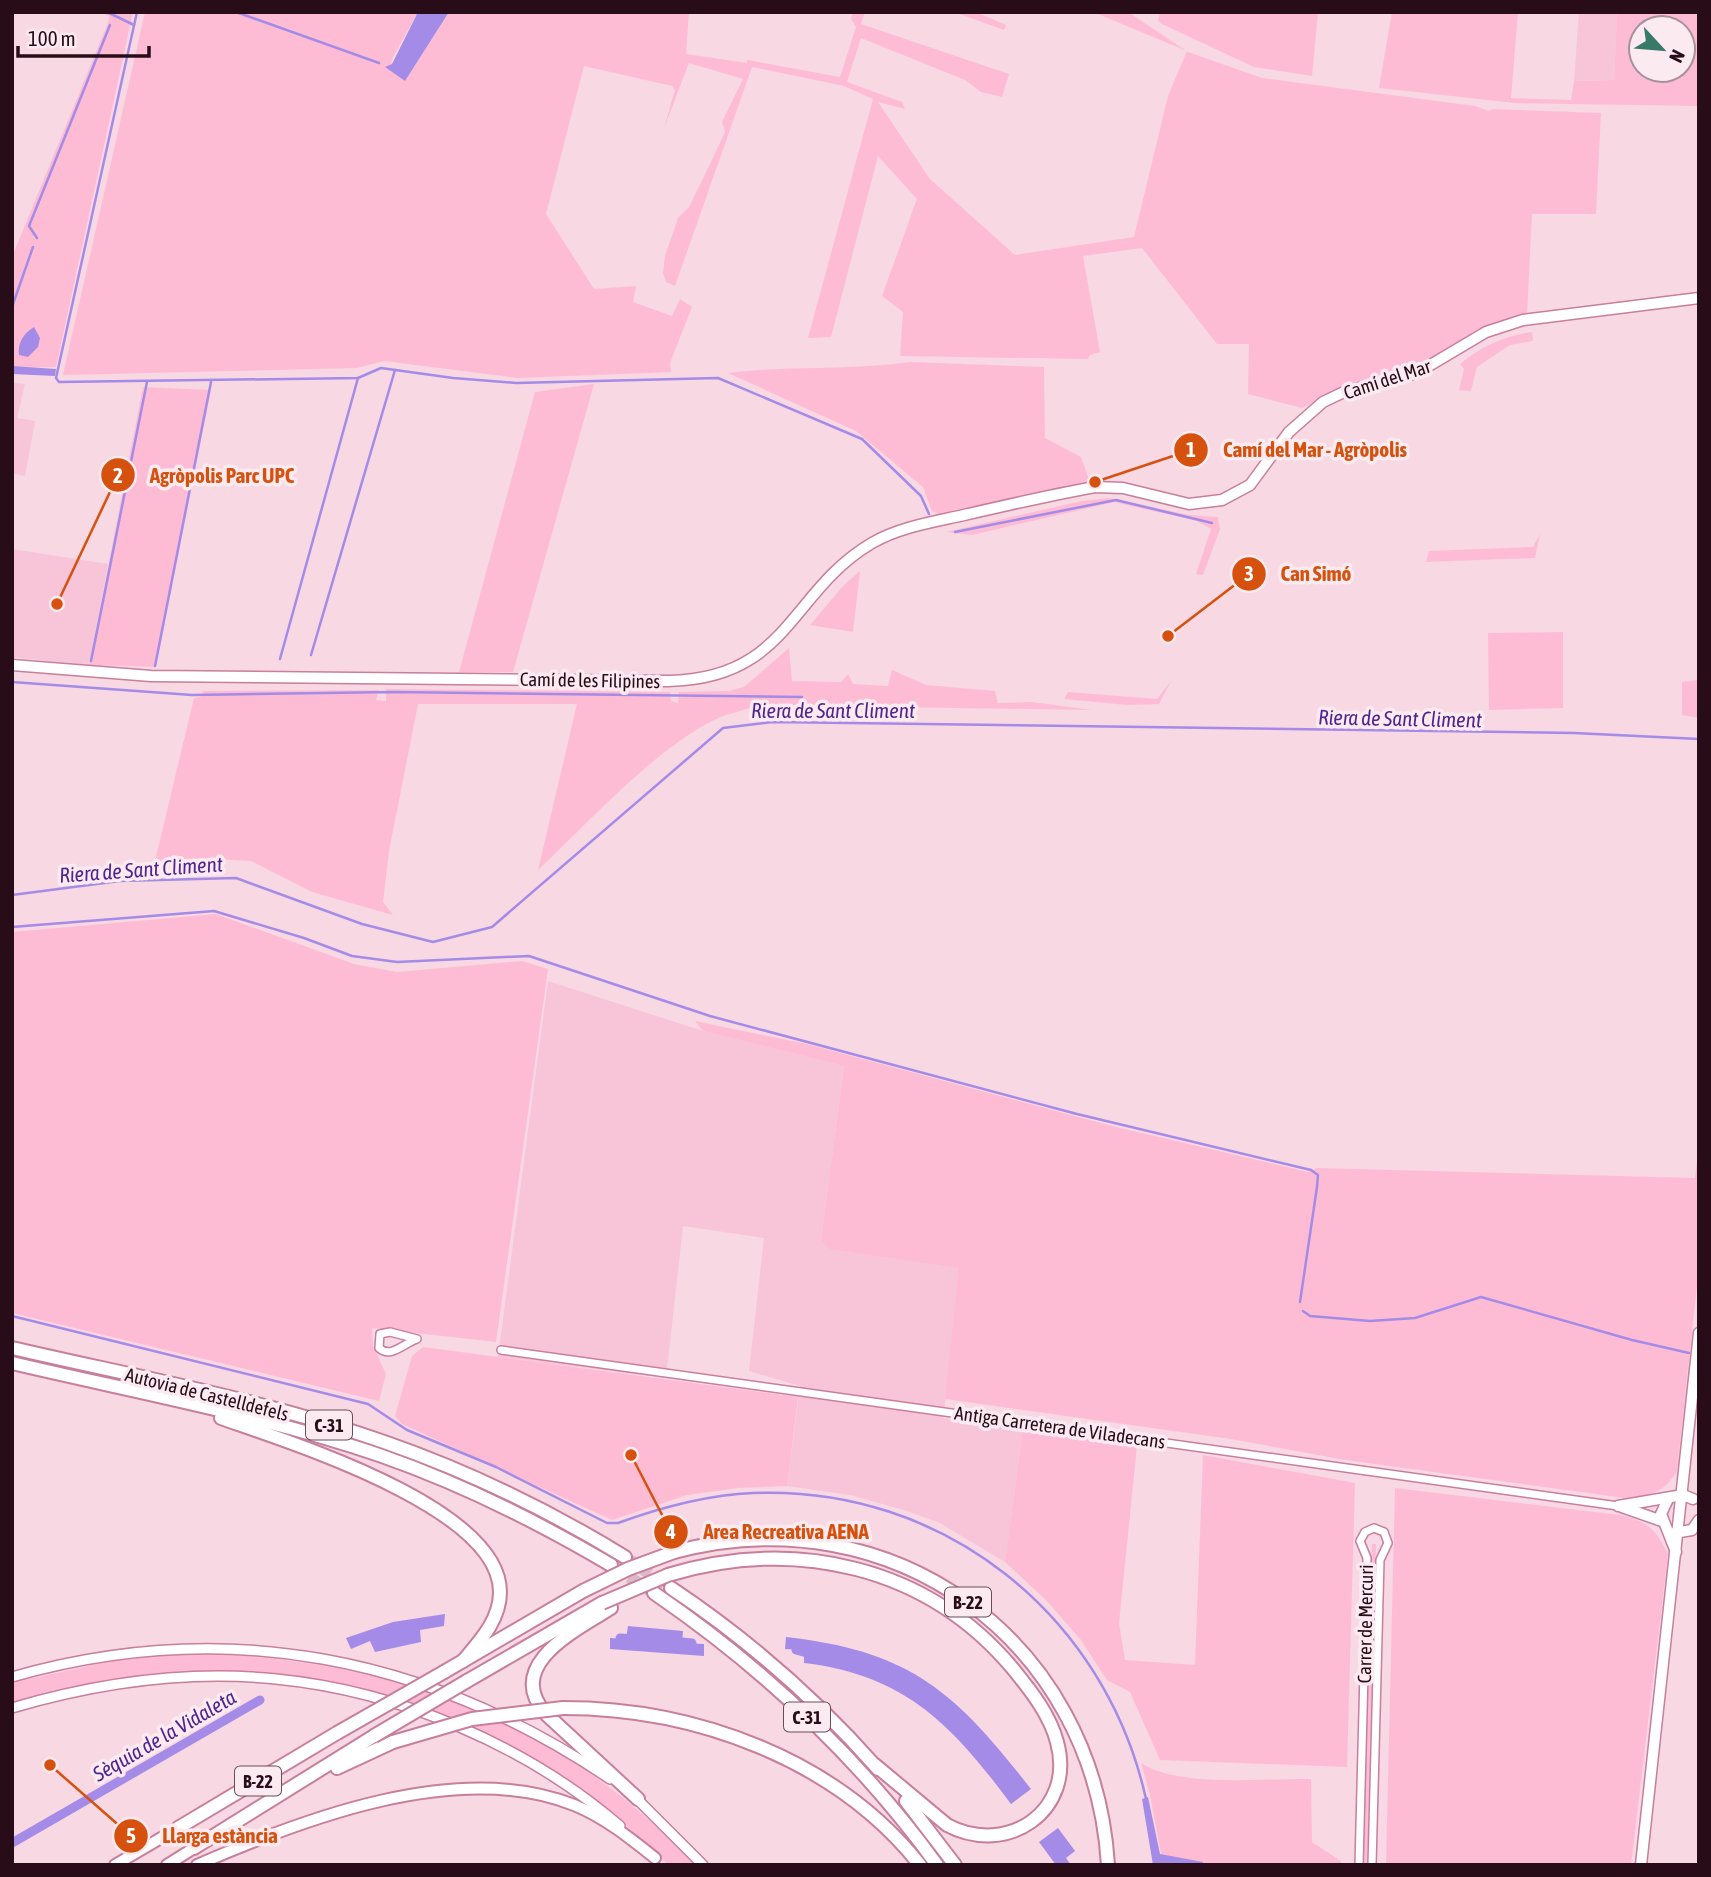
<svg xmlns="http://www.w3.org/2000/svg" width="1711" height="1877" font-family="'Asap Condensed',sans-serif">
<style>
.built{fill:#f8c4d7}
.green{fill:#febcd4;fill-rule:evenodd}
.water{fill:#a48be7}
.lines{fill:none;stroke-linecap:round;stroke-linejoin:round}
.stream{stroke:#a48be7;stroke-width:2.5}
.canal{stroke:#a48be7;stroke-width:9}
.motorway-tunnel{stroke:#d9bac5;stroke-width:12;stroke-dasharray:12 6;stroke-linecap:butt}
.minor-casing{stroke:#c77f9b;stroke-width:10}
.tertiary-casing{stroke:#c77f9b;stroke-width:12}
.secondary-casing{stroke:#c77f9b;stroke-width:13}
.primary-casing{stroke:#c77f9b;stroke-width:14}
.motorway-casing{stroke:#c77f9b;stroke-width:16}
.minor{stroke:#fff;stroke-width:7}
.tertiary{stroke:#fff;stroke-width:9}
.secondary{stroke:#fff;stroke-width:10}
.primary{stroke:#fff;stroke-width:10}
.motorway{stroke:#fff;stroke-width:12}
.motorway-bridge-casing{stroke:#c77f9b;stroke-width:16;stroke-linecap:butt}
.motorway-bridge{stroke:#fff;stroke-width:12}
.labels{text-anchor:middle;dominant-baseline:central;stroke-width:7;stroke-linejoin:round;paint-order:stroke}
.shield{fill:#fbeaf0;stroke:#674f5a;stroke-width:2}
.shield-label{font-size:18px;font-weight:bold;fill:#280d19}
.street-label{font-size:19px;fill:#280d19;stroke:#fbeaf0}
.water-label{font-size:21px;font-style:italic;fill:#4f2691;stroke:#fbeaf0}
.leader{fill:none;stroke:#d5510d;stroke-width:2.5}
.callout-dot{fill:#d5510d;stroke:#fbeaf0;stroke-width:2.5}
.mark-label{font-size:21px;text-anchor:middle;font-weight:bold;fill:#fff}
.callout-label{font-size:21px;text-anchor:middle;font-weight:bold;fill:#d5510d;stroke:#fbeaf0;stroke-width:7;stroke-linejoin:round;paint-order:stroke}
</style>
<rect width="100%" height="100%" fill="#f8d8e3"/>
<!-- built -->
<g class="built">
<polygon points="1579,12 1617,12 1614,80 1574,81"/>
<polygon points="12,383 25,384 17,418 35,421 25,476 12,473"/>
<polygon points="12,549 108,564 89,665 12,657"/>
<polygon points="548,981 703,1031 844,1066 821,1240 965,1261 943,1418 1023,1429 1005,1562 940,1523 904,1510 850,1495 787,1486 800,1386 749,1371 764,1238 683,1226 666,1378 498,1357"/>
</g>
<!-- green -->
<g class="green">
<polygon points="97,12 133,12 56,367 12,368 12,257 108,23 109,16"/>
<polygon points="145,12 418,12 392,59 391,70 405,81 449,12 689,12 686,54 747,63 747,60 840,77 856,27 851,19 853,12 865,12 861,24 1009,74 1002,97 981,92 965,80 861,38 847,82 902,102 905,109 878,102 930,179 1015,255 1134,237 1168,96 1187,51 1093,12 1128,12 1188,52 1262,78 1475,106 1489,111 1493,109 1601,113 1596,214 1532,214 1527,315 1478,329 1436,357 1401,374 1353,383 1302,408 1248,394 1249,344 1217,344 1142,248 1083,256 1100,352 1090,355 1088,359 900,356 903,312 882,296 917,199 878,156 831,337 808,338 873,99 844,86 752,67 675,286 666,282 663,273 665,256 678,218 689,207 711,162 725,132 722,122 743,79 689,63 664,128 675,90 672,86 584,66 546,214 594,289 636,286 633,302 672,316 680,299 692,307 670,363 671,372 518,378 384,361 357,368 63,375"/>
<polygon points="954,12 976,12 1006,25 1004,30"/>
<polygon points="1160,12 1318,12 1312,76 1254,67 1162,24 1158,21"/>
<path d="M1392,12h126l-7,86 60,2 3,-19 40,-1 3,-68h82v94l-184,-3 -136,-15zM1641,28h42v42h-42z"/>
<path d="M1532,332l1,9 -23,4 -33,22 -6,24 -12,-1 5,-21 -4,-5c22,-18 43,-28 72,-32z"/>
<path d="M910,362l134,5 1,71 36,19 9,25 -150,33 -8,-4 -9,-24 -67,-56 -128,-58c61,-8 122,-2 182,-11z"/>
<polygon points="594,384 513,672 459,672 535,392"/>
<polygon points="143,387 211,390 156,667 89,665"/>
<polygon points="1109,498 1189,515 1218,517 1220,529 1203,575 1196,574 1211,529 1197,521 1114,502 972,535 946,532 1082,501"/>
<polygon points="1540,534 1535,558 1426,562 1429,551 1533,547"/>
<polygon points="860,571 853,632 810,625 844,585"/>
<polygon points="1563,632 1563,708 1489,710 1488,633"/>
<path d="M789,648l3,33 49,1 7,-8 5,10 35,2 4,-16 34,15 69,6 3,12 33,-1 61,8 -332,-5c-12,4 -25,7 -37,11 -61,25 -136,108 -185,154l39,-166h-159l-29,147 -6,51 10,13 -81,-23 -61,-31 -52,-3 -44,3 39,-163 10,-2 -2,-5 177,-1 -3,10 10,1v-12l284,3 1,9 7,2 1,-11 50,-1 15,-4z"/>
<polygon points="1699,680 1699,718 1682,715 1682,682"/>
<polygon points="1171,681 1159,704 1127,705 1064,699 1068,692 1157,699"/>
<polygon points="216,914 354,964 397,972 522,961 548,969 496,1342 372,1328 373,1346 386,1374 379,1401 12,1313 12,932"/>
<path d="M695,1021l112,23 305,82 196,46 9,-4 378,10 4,-33v122l-22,204c-13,22 -27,25 -52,27l-280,-38 -114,-21 -286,-40 14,-131 -129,-19 -9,-9 23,-174 -141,-35z"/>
<polygon points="423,1347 798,1397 787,1486 738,1488 687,1495 612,1520 402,1424 395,1416 412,1356"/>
<polygon points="1023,1429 1137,1446 1119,1623 1125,1660 1195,1665 1203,1455 1355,1483 1347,1767 1160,1760 1130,1692 1107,1680 1081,1640 1047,1601 1005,1562"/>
<path d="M1395,1488l225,27c29,8 34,12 48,39l-37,311h-245z"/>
<polygon points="1372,1544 1376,1544 1367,1865 1363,1865"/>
<path d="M193,1653c200,7 362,63 502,212h-27c-79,-82 -184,-144 -294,-172 -22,-5 -46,-7 -69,-11 -38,-6 -76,-11 -116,-10 -60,3 -118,16 -177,31v-20l102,-23z"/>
<path d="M1141,1763c38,25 123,15 170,16l1,63 29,19v4h-178l-13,-70z"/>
</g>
<!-- water -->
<g class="water">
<polygon points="418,12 449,12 405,81 385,67 392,64"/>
<path d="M34,327l6,11 -2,9 -10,10 -9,-2c-2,-12 5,-22 15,-28z"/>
<polygon points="12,366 56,369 55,376 12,374"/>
<polygon points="445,1614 444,1626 420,1630 421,1642 375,1652 370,1641 351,1649 346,1638 393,1622"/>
<polygon points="628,1626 683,1631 682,1643 704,1644 704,1656 610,1649 610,1638 626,1639"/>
<path d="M786,1637c126,14 170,56 245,152l-20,15c-58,-78 -105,-129 -207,-141v-13l-19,-1z"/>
<polygon points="1148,1797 1160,1854 1203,1862 1203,1865 1153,1865 1142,1799"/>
<polygon points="1058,1828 1075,1851 1066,1858 1071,1865 1056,1865 1039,1842"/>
</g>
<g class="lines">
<!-- stream -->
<g class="stream">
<polyline points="107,12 134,25"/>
<polyline points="137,12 56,378 59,382 358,378 381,368 453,378 516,383 718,378 862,439 921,496 929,514"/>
<polyline points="236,12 379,63"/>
<polyline points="37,238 29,226 110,25"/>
<polyline points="12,307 33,247"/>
<polyline points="955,532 1116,500 1212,523"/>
<polyline points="311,655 395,370"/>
<polyline points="280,659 358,378"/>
<polyline points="91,661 147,382"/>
<polyline points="155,666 211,382"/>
<polyline points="12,682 192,695 394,692 802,697"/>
<polyline points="12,895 120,881 236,878 362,924 433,942 492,927 723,728 773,722 1574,733 1699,739"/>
<polyline points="12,927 214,911 304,938 352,956 397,962 529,956 710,1016 1077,1114 1311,1170 1318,1175 1317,1187 1300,1302"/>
<polyline points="1303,1311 1310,1316 1370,1321 1415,1318 1481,1297 1632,1340 1689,1353"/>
<path d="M12,1316l356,88 39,26 89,37 111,56h11c44,-16 88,-28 135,-30 190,-8 352,122 393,306"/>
<polyline points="1200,1864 1214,1865"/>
</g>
<!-- canal -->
<g class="canal">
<polyline points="620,1638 638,1639"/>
<polyline points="672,1641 692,1643"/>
<polyline points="796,1650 814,1655"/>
<polyline points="12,1843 260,1700"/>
</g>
<!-- motorway-tunnel -->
<g class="motorway-tunnel">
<polyline points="625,1557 671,1588"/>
<polyline points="614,1567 649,1590"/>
</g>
<!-- minor casing -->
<g class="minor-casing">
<g id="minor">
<path d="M390,1332l27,7c-13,4 -26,20 -38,9l1,-14z"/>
<polyline points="501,1350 1618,1506"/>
<polyline points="1359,1865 1367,1558 1360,1541 1365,1532 1374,1528 1384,1532 1388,1543 1380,1560 1372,1865"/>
</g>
</g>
<!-- tertiary casing -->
<g class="tertiary-casing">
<g id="tertiary">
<path d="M12,1677c213,-61 416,-21 598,102"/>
<path d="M12,1708c85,-25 176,-38 264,-29 123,12 250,66 344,147"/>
<polyline points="636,1798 703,1865"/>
</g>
</g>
<!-- secondary casing -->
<g class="secondary-casing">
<g id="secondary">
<path d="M12,665l139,11 517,5c121,-2 121,-89 204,-138 28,-16 61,-21 92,-28 43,-10 87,-20 131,-28l28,1 66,16 33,-4 28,-15 39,-53 34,-30 21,-10 73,-19 69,-41 37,-12 176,-22"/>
<polyline points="1668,1499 1661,1514 1676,1552"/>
<polyline points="1618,1506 1683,1495 1693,1499"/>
<polyline points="1622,1507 1662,1521"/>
<polyline points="1674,1533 1692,1530 1699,1520"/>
<polyline points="1641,1865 1699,1333"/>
</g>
</g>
<!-- primary casing -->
<g class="primary-casing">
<g id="primary">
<polyline points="115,1865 178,1828"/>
<polyline points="167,1865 194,1848"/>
<path d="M197,1865c106,-46 262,-106 377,-60 30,12 56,33 81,53"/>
</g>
</g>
<!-- motorway casing -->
<g class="motorway-casing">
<g id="motorway">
<path d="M12,1348c125,29 254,52 375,95 83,29 163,68 238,114"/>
<path d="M12,1363c123,29 250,52 370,93 80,28 156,66 229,109"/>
<path d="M221,1418c67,24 279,89 279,174 0,28 -20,49 -37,69"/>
<path d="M674,1552c218,-58 420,88 434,313"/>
<path d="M668,1575c126,-38 259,-10 346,95 17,21 36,45 43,72 19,69 -50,115 -110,83l-72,-60"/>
<path d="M671,1588c75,50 147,113 207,181"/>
<path d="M654,1593c108,74 206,166 283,272"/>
<path d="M611,1608c-35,22 -108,57 -65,106l92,85"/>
<polyline points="444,1672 583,1591"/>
<polyline points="467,1681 602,1603"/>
<path d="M563,1708c132,0 273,51 357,157"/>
<polyline points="337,1768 393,1742"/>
<polyline points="906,1801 955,1865"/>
<polyline points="178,1828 337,1733"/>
<polyline points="194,1848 374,1736"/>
</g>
</g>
<!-- minor -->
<use href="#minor" class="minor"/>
<!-- tertiary -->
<use href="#tertiary" class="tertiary"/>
<!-- secondary -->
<use href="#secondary" class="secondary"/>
<!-- primary -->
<use href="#primary" class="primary"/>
<!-- motorway -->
<use href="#motorway" class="motorway"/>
<!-- motorway-bridge casing -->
<g class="motorway-bridge-casing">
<g id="motorway-bridge">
<polyline points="583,1591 628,1569 674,1552"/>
<polyline points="602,1603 668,1575"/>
<polyline points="337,1733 444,1672"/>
<polyline points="374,1736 467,1681"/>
<polyline points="393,1742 472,1719 563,1708"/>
</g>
</g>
<!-- motorway-bridge -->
<use href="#motorway-bridge" class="motorway-bridge"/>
</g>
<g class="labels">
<!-- shield labels -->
<g class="shield">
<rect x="306" y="1410.5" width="46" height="29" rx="5"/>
<rect x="945" y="1587.5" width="46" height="29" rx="5"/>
<rect x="784" y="1702.5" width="46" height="29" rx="5"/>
<rect x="235" y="1766.5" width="46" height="29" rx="5"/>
</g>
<g class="shield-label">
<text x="329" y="1425">C-31</text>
<text x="968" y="1602">B-22</text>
<text x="807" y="1717">C-31</text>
<text x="258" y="1781">B-22</text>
</g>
<!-- street labels -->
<g class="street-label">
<text transform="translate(1387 379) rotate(-18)">Camí del Mar</text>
<text transform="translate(590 680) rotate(1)">Camí de les Filipines</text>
<text transform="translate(207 1394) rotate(14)">Autovia de Castelldefels</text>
<text transform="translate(1060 1427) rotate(8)">Antiga Carretera de Viladecans</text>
<text transform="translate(1365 1624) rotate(-89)">Carrer de Mercuri</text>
</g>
<!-- water labels -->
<g class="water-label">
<text x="833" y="710">Riera de Sant Climent</text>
<text transform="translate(1400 718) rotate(1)">Riera de Sant Climent</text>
<text transform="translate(141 869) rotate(-4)">Riera de Sant Climent</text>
<text transform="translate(164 1735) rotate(-30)">Sèquia de la Vidaleta</text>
</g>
</g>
<!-- callouts -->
<path class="leader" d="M1095 482L1191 450M57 604L118 475M1168 636L1249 574M631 1455L671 1532M50 1765L131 1836"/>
<g class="callout-dot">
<circle cx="1095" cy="482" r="7"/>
<circle cx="57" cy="604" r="7"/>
<circle cx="1168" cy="636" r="7"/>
<circle cx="631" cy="1455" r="7"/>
<circle cx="50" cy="1765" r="7"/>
<circle cx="1191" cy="450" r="18"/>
<circle cx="118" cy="475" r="18"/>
<circle cx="1249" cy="574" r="18"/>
<circle cx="671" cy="1532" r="18"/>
<circle cx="131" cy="1836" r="18"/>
</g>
<g class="mark-label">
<text x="1191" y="457">1</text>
<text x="118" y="483">2</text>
<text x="1249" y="581">3</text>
<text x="671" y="1539">4</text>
<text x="131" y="1843">5</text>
</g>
<g class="callout-label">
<text x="1315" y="457">Camí del Mar - Agròpolis</text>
<text x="222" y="483">Agròpolis Parc UPC</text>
<text x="1316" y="581">Can Simó</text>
<text x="786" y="1539">Area Recreativa AENA</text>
<text x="220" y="1843">Llarga estància</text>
</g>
<!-- border -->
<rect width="1711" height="1877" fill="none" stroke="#280d19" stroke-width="28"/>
<!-- north arrow -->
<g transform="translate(1662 49) rotate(116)"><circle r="33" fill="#fbeaf0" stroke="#a7929a" stroke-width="2"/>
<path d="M0-5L12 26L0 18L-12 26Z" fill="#387969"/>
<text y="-10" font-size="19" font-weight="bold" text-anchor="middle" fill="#280d19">N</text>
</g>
<!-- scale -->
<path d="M18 46v10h131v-10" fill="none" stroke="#280d19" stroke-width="3.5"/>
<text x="28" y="46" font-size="21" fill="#280d19" stroke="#fbeaf0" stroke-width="5" paint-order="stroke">100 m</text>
</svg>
